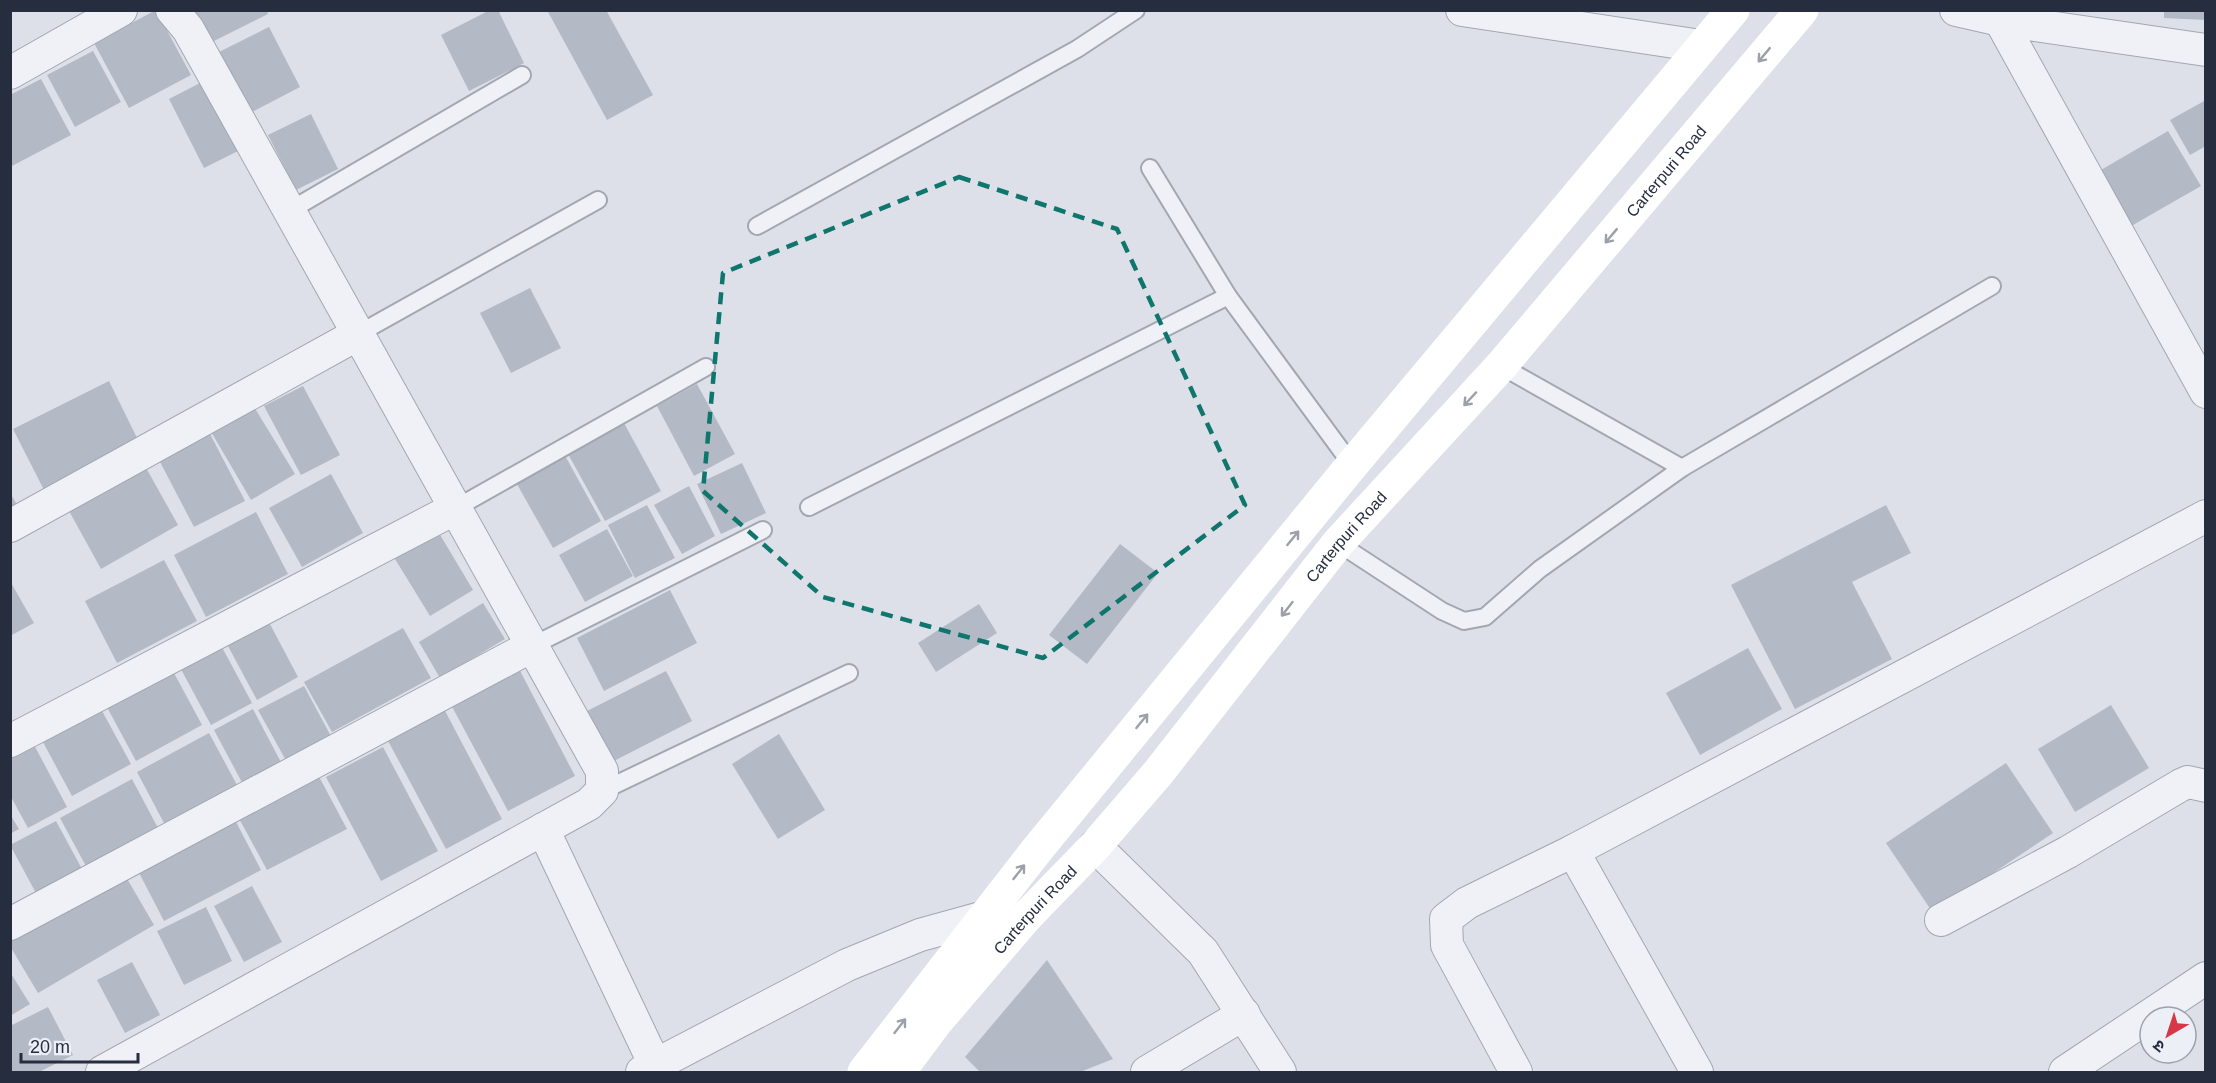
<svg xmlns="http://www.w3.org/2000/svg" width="2216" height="1083" font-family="Helvetica,'Noto Sans Devanagari',sans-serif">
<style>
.building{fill:#b3b9c5}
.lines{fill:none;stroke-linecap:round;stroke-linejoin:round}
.lane-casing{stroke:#a2a7b2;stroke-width:20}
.street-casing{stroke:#a2a7b2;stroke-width:34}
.lane{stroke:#eff1f6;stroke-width:16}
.street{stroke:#eff1f6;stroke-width:32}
.secondary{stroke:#fff;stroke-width:33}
.oneway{stroke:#9da0a9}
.marked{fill:none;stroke:#0f766e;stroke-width:4.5;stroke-dasharray:12 8;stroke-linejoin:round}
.labels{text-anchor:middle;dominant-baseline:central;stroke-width:4.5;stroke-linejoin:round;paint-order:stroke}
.street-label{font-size:16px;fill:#252d3f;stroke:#eceff5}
</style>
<rect width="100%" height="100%" fill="#dde0e8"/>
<!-- building -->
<g class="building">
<polygon points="156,10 191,75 129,108 94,43"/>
<polygon points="193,10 267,10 268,14 210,43"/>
<polygon points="490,10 498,10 524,63 469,91 441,35"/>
<polygon points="547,10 606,10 653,95 607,120"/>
<polygon points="2164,10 2206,10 2206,20 2164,18"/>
<polygon points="269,27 300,87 250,113 219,52"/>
<polygon points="93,51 121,102 75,127 47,75"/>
<polygon points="41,79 71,135 10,167 10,95"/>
<polygon points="202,82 238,151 204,168 169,99"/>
<polygon points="2206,100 2206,146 2190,155 2170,120"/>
<polygon points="311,114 338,169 296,190 268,135"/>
<polygon points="2168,131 2201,186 2126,229 2094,174"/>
<polygon points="530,288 561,348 511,373 480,313"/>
<polygon points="109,381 139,442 44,490 13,429"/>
<polygon points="697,384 735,454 694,476 657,406"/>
<polygon points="303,386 340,455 301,475 264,406"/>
<polygon points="253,405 295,474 251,500 210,430"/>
<polygon points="624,423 661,491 605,521 568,454"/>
<polygon points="209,432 245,501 194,527 158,458"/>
<polygon points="562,450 601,521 553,548 513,477"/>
<polygon points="140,457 178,525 101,569 63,500"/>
<polygon points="742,463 766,513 721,534 697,484"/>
<polygon points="331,474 363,533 302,567 269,508"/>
<polygon points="689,486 715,536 682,554 654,505"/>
<polygon points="10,493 19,508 10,512"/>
<polygon points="647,505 675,558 635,578 608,525"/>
<polygon points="1886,505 1911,553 1852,582 1892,659 1795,709 1731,585"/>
<polygon points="256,512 288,574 206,617 174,555"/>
<polygon points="436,528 473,590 430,616 392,554"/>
<polygon points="607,529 633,576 585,602 559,555"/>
<polygon points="1120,544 1158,573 1087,664 1049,635"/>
<polygon points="164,560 197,621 117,663 85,601"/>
<polygon points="10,581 34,623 10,636"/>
<polygon points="670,590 697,643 604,691 577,638"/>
<polygon points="483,603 505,639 440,678 419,642"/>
<polygon points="979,604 997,633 936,672 918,643"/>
<polygon points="263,611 298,677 257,700 221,633"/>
<polygon points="403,628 431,678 332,732 304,682"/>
<polygon points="217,638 252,703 211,725 176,660"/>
<polygon points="1748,648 1782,709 1700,755 1666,693"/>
<polygon points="167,660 202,725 136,761 101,696"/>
<polygon points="517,665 575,776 508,811 449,701"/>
<polygon points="666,671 692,721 608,764 583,713"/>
<polygon points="304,686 333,740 288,764 258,710"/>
<polygon points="95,698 131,764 72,796 36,729"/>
<polygon points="2111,705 2149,768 2075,812 2038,749"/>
<polygon points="443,707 502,819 446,849 386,737"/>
<polygon points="253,709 284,768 245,788 214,730"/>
<polygon points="209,733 237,785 164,823 137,772"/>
<polygon points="779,734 825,810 778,839 732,764"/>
<polygon points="32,741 67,807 28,828 10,795 10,752"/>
<polygon points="383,747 438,851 381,881 326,777"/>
<polygon points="2006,763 2053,833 1933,913 1886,843"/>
<polygon points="316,771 347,829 267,870 236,813"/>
<polygon points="132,779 159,830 87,868 60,818"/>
<polygon points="10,814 19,829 10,834"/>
<polygon points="233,816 261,870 164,921 136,867"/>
<polygon points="56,821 82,869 36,893 10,845"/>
<polygon points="122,870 154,925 38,993 10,946 10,936"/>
<polygon points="252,886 282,942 244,962 214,906"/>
<polygon points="206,907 232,961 184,985 157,931"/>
<polygon points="1047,960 1113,1059 1080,1072 980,1072 965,1057"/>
<polygon points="132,962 160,1015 125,1033 97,980"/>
<polygon points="10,972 30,1004 10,1016"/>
<polygon points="48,1007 73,1055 39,1072 10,1072 10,1026"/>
</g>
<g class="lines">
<!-- lane casing -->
<g class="lane-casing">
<g id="lane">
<polyline points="1150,168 1228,296 1352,465"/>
<polyline points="289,211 522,75"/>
<polyline points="757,226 1077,49 1136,10"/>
<polyline points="358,334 598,200"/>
<polyline points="1501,366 1682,468"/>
<polyline points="809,507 1228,296"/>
<polyline points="456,508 706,367"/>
<polyline points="1338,543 1442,611 1464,621 1485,617 1540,569 1682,468 1992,286"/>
<polyline points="532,646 763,530"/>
<polyline points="602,791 849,673"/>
</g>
</g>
<!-- street casing -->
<g class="street-casing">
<g id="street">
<polyline points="1462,10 1701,46"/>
<polyline points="1956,10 2000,20 2206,50"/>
<polyline points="1999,10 2000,20 2206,392"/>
<polyline points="10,73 121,10"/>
<polyline points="10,526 358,334"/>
<polyline points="10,741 456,508"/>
<polyline points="543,829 655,1065"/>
<polyline points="1095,846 1203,952 1280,1072"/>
<polyline points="1573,851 1697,1072"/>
<polyline points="1941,920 2068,852 2181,785 2188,782 2206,786"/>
<polyline points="10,924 532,646"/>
<polyline points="102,1072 589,804 602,791 602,771 188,29 172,10"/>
<polyline points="642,1072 847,965 920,935 985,917"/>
<polyline points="1147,1072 1244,1014"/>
<polyline points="1516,1072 1447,945 1446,919 1467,903 1573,851 2206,516"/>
<polyline points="2065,1072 2206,978"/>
</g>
</g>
<!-- lane -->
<use href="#lane" class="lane"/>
<!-- street -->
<use href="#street" class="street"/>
<!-- secondary -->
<g class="secondary">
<polyline points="864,1072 1036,851 1352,465 1733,10"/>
<path id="s1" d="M899,1072l38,-51 90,-105 68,-70 63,-73 180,-230 163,-177 301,-356"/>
</g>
</g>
<!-- one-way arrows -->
<defs><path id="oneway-shaft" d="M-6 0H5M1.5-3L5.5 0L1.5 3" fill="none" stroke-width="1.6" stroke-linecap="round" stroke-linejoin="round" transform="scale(1.5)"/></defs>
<g class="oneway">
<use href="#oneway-shaft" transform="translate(1764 55) rotate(130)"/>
<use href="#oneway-shaft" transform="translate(1611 236) rotate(130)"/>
<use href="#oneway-shaft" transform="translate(1470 399) rotate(133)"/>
<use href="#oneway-shaft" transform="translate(1293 538) rotate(-51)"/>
<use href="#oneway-shaft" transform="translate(1287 609) rotate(128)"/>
<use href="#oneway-shaft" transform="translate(1142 721) rotate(-51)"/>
<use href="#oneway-shaft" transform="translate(1019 872) rotate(-52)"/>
<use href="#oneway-shaft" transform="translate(900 1026) rotate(-52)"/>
</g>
<!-- marked area -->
<path class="marked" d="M959,177l158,52 128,276 -202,153 -220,-61 -120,-106 20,-218z"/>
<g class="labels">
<!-- street labels -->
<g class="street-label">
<text stroke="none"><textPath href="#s1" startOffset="1184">Carterpuri Road</textPath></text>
<text stroke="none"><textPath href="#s1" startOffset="698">Carterpuri Road</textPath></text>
<text stroke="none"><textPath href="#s1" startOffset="212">Carterpuri Road</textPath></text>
</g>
</g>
<!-- border -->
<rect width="2216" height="1083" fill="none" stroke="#252d3f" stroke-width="24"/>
<!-- north arrow -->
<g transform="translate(2168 1035) rotate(219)"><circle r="28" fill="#eceff5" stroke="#9ca1ac" stroke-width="1.5"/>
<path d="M0-4.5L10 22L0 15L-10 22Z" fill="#d63848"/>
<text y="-9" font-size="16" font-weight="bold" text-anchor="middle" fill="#252d3f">उ</text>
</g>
<!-- scale -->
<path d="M21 1053v9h117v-9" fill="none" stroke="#252d3f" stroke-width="3"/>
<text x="30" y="1053" font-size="18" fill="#252d3f" stroke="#eceff5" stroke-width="4.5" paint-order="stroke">20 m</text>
</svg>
